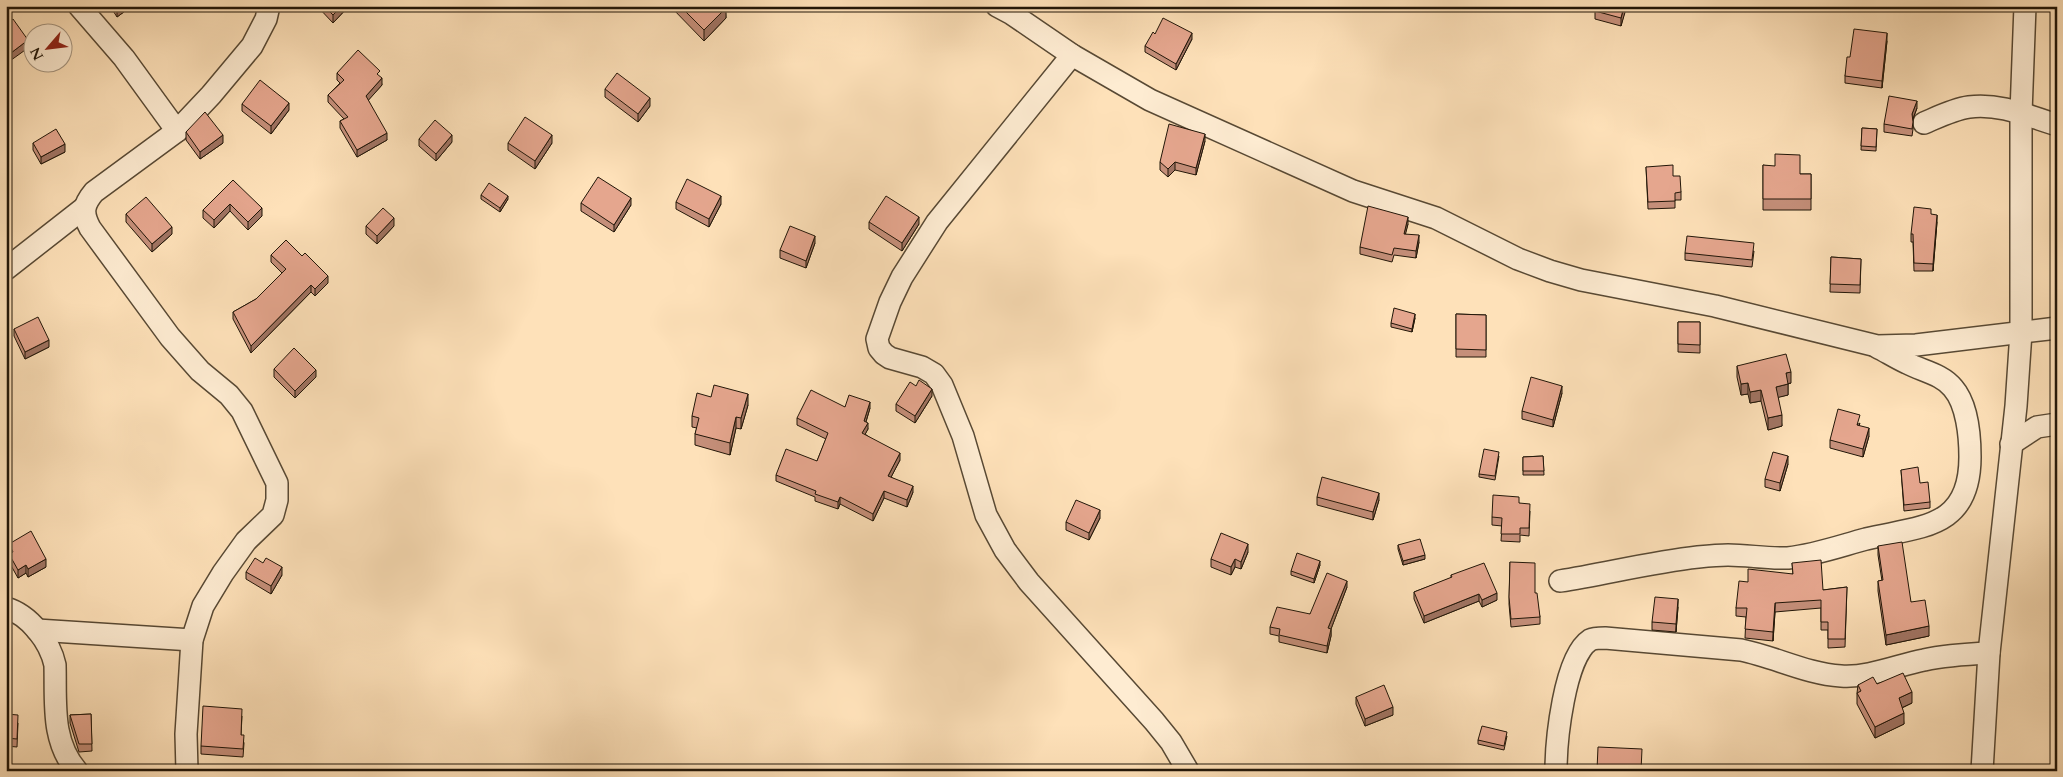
<svg xmlns="http://www.w3.org/2000/svg" width="2063" height="777" font-family="Cardo,serif">
<style>
.lines{fill:none;stroke-linecap:round;stroke-linejoin:round}
.minor-casing{stroke:#584934;stroke-width:24}
.minor{stroke:#feecd2;stroke-width:21}
.wall{fill:#c58f7a;stroke:#211608}
.shaded-wall{fill:#a07463;stroke:#211608}
.building{fill:#e5a68e;stroke:#211608}
</style>
<rect width="100%" height="100%" fill="#fee1b9"/>
<filter id="stains"><feTurbulence type="fractalNoise" baseFrequency=".004" numOctaves="4"/><feColorMatrix values="0 0 0 0 .2 0 0 0 0 .09 0 0 0 0 .02 0 0 0 .5 -.17"/></filter>
<radialGradient id="worn" r=".72"><stop offset=".6" stop-color="#630" stop-opacity="0"/><stop offset="1" stop-color="#630" stop-opacity=".3"/></radialGradient>
<g class="lines">
<!-- minor casing -->
<g class="minor-casing">
<g id="minor">
<polyline points="79,6 124,58 177,131"/>
<polyline points="997,6 1012,14 1072,55 1150,100 1353,191 1436,218 1518,259 1550,271 1581,280 1715,306 1877,346 1916,345 2057,328"/>
<polyline points="1072,55 937,222 902,277 890,302 877,339 879,348 884,354 890,358 922,367 934,374 942,385 963,436 986,515 1005,550 1029,582 1154,721 1171,742 1188,771"/>
<path d="M1924,123c14,-6 30,-14 45,-16 31,-4 59,9 88,18"/>
<polyline points="6,269 84,208"/>
<polyline points="2011,444 2037,427 2057,424"/>
<path d="M1560,581c45,-7 92,-19 138,-24 10,-1 20,-2 30,-2 20,0 40,4 60,3 27,-3 52,-12 78,-19 55,-13 104,-10 104,-82 0,-21 -3,-53 -17,-69 -11,-14 -31,-17 -46,-25 -11,-5 -20,-11 -30,-16"/>
<path d="M6,608c24,7 44,34 49,57 1,38 -4,76 22,106"/>
<polyline points="37,630 192,640"/>
<path d="M187,771l-1,-37 6,-94 11,-34 20,-33 23,-32 27,-26 4,-15v-17l-35,-72 -13,-16 -29,-24 -30,-34 -80,-109c-8,-15 -7,-23 4,-36l83,-61 34,-36 41,-49 14,-27 3,-13"/>
<path d="M1556,771c0,-29 8,-114 34,-131 4,-2 10,-2 15,-2l136,12c34,7 66,24 100,26 28,2 57,-11 83,-16 22,-5 43,-6 65,-7"/>
<polyline points="1982,771 1989,653 2016,406 2021,332 2021,113 2025,6"/>
</g>
</g>
<!-- minor -->
<use href="#minor" class="minor"/>
</g>
<!-- wall -->
<g class="wall">
<polygon points="110,6 132,6 117,17"/>
<polygon points="317,6 349,6 333,23"/>
<polygon points="670,6 725,6 726,18 704,41"/>
<polygon points="1626,6 1621,26 1595,19 1595,11"/>
<polygon points="1155,34 1192,39 1176,70 1145,52 1145,46"/>
<polygon points="1887,41 1882,88 1845,83 1845,76 1850,57"/>
<polygon points="337,73 380,77 382,85 368,100 387,140 357,157 340,128 340,121 344,119 328,102 328,95 340,83 337,80"/>
<polygon points="605,89 650,106 638,122 605,97"/>
<polygon points="242,104 289,110 271,134 242,111"/>
<polygon points="1917,108 1913,119 1913,129 1912,136 1884,132 1884,124"/>
<polygon points="1862,128 1877,129 1876,151 1861,150"/>
<polygon points="186,132 223,143 200,159 186,140"/>
<polygon points="419,139 452,142 436,161 419,146"/>
<polygon points="1205,141 1196,175 1175,170 1168,177 1160,170 1160,162"/>
<polygon points="33,143 65,152 41,164 33,150"/>
<polygon points="508,143 552,143 535,169 508,150"/>
<polygon points="1763,165 1800,174 1811,174 1811,210 1763,210"/>
<polygon points="1646,167 1673,176 1681,192 1681,200 1675,200 1675,208 1648,209"/>
<polygon points="233,180 262,216 248,230 230,211 214,228 203,218 203,210"/>
<polygon points="481,195 508,199 500,212 481,199"/>
<polygon points="676,202 721,204 709,227 676,209"/>
<polygon points="581,203 631,205 614,232 581,211"/>
<polygon points="126,214 172,234 152,252 126,222"/>
<polygon points="1931,214 1937,222 1933,271 1914,271 1913,242 1911,242 1911,234"/>
<polygon points="869,222 919,224 902,251 869,229"/>
<polygon points="1408,224 1405,234 1419,242 1416,258 1394,255 1392,262 1360,254 1360,247"/>
<polygon points="366,226 394,226 377,244 366,234"/>
<polygon points="815,243 806,268 780,258 780,250"/>
<polygon points="1754,251 1752,267 1685,260 1685,253"/>
<polygon points="271,255 328,283 315,296 311,292 251,353 233,319 233,312 256,299 282,273 271,262"/>
<polygon points="1831,257 1861,259 1860,293 1830,292"/>
<polygon points="1456,314 1486,315 1486,357 1456,357"/>
<polygon points="1415,318 1412,332 1391,327 1391,323"/>
<polygon points="1678,322 1700,322 1700,353 1678,352"/>
<polygon points="14,329 49,347 25,359 14,336"/>
<polygon points="1737,366 1791,383 1788,384 1788,395 1778,397 1782,426 1768,430 1761,401 1750,403 1748,394 1741,395 1737,377"/>
<polygon points="274,369 316,377 295,398 274,377"/>
<polygon points="916,386 932,396 915,423 896,411 896,404"/>
<polygon points="1562,393 1553,427 1522,419 1522,411"/>
<polygon points="711,397 748,405 741,429 736,428 730,455 695,445 695,434 697,428 692,427 692,416"/>
<polygon points="845,407 870,408 866,422 868,429 865,434 900,460 891,477 913,492 907,507 884,498 873,521 840,504 838,509 815,501 815,497 776,481 776,475 817,461 826,439 797,425 797,418"/>
<polygon points="1860,423 1859,426 1869,436 1863,457 1830,448 1830,440"/>
<polygon points="1499,456 1495,480 1479,477 1479,474"/>
<polygon points="1543,456 1544,475 1523,475 1523,457"/>
<polygon points="1788,464 1780,491 1765,487 1765,479"/>
<polygon points="1901,470 1920,483 1930,502 1930,508 1904,511"/>
<polygon points="1317,497 1379,500 1373,520 1317,505"/>
<polygon points="1519,503 1530,511 1529,536 1520,535 1520,542 1501,541 1502,526 1492,525 1492,517"/>
<polygon points="1100,518 1089,540 1066,530 1066,522"/>
<polygon points="9,544 46,567 28,577 26,573 18,578 9,562 9,554 10,554 9,551"/>
<polygon points="1398,545 1425,559 1403,565 1398,549"/>
<polygon points="1878,546 1911,602 1929,636 1886,645 1878,591 1878,581 1882,581 1878,555"/>
<polygon points="1248,552 1241,569 1235,567 1231,575 1211,567 1211,559"/>
<polygon points="1510,562 1535,593 1540,617 1540,624 1511,627 1509,604"/>
<polygon points="1792,563 1823,590 1847,587 1845,647 1828,648 1828,630 1821,630 1821,608 1775,612 1773,641 1745,638 1746,617 1736,616 1736,608 1748,582 1793,574"/>
<polygon points="1320,565 1314,583 1291,575 1291,571"/>
<polygon points="246,572 282,575 271,594 246,579"/>
<polygon points="1451,575 1497,600 1482,607 1479,601 1424,623 1414,599 1414,592 1451,578"/>
<polygon points="1347,587 1331,629 1331,636 1327,653 1279,642 1279,636 1270,634 1270,627 1310,614"/>
<polygon points="1678,607 1676,632 1652,630 1652,622"/>
<polygon points="1877,684 1912,703 1902,708 1904,724 1875,738 1857,704 1857,693 1858,685"/>
<polygon points="1356,697 1393,715 1365,726 1356,704"/>
<polygon points="6,714 18,723 17,747 6,746"/>
<polygon points="91,714 92,751 79,752 70,723 70,715"/>
<polygon points="242,716 241,735 244,743 243,757 201,754 201,746"/>
<polygon points="1507,736 1504,750 1478,744 1478,740"/>
</g>
<!-- shaded-wall -->
<g class="shaded-wall">
<polygon points="121,6 132,6 117,17 117,9"/>
<polygon points="342,6 349,6 333,23 333,15"/>
<polygon points="1624,6 1626,6 1626,9 1621,26 1621,18"/>
<polygon points="726,8 726,18 704,41 704,30"/>
<polygon points="1192,33 1192,39 1176,70 1176,64"/>
<polygon points="1887,33 1887,41 1882,88 1882,81"/>
<polygon points="28,40 28,48 7,63 7,56"/>
<polygon points="382,78 382,85 366,103 366,96"/>
<polygon points="650,98 650,106 638,122 638,114"/>
<polygon points="1917,101 1917,108 1912,121 1912,114"/>
<polygon points="289,103 289,110 271,134 271,126"/>
<polygon points="387,133 387,140 357,157 357,150"/>
<polygon points="1205,134 1205,141 1196,175 1196,168"/>
<polygon points="223,135 223,143 200,159 200,152"/>
<polygon points="452,135 452,142 436,161 436,154"/>
<polygon points="552,135 552,143 535,169 535,161"/>
<polygon points="65,144 65,152 41,164 41,157"/>
<polygon points="1175,162 1175,170 1168,177 1168,169"/>
<polygon points="508,196 508,199 500,212 500,208"/>
<polygon points="721,196 721,204 709,227 709,219"/>
<polygon points="631,198 631,205 614,232 614,225"/>
<polygon points="230,204 230,211 214,228 214,220"/>
<polygon points="262,208 262,216 248,230 248,222"/>
<polygon points="1937,215 1937,222 1933,271 1933,264"/>
<polygon points="919,217 919,224 902,251 902,243"/>
<polygon points="1408,217 1408,224 1404,240 1404,234"/>
<polygon points="394,218 394,226 377,244 377,236"/>
<polygon points="172,227 172,234 152,252 152,244"/>
<polygon points="1419,235 1419,242 1416,258 1416,251"/>
<polygon points="815,236 815,243 806,268 806,261"/>
<polygon points="328,276 328,283 315,296 315,289"/>
<polygon points="311,285 311,292 251,353 251,346"/>
<polygon points="1415,314 1415,318 1412,332 1412,329"/>
<polygon points="49,340 49,347 25,359 25,352"/>
<polygon points="316,370 316,377 295,398 295,391"/>
<polygon points="1791,372 1791,383 1786,384 1786,373"/>
<polygon points="1748,383 1748,394 1741,395 1741,384"/>
<polygon points="1788,384 1788,395 1776,398 1776,387"/>
<polygon points="1562,386 1562,393 1553,427 1553,420"/>
<polygon points="932,389 932,396 915,423 915,416"/>
<polygon points="1761,390 1761,401 1750,403 1750,392"/>
<polygon points="748,394 748,405 741,429 741,418"/>
<polygon points="870,402 870,408 864,428 864,421"/>
<polygon points="9,404 9,412 6,414 6,407"/>
<polygon points="1782,415 1782,426 1768,430 1768,418"/>
<polygon points="736,417 736,428 730,455 730,443"/>
<polygon points="868,423 868,429 862,440 862,433"/>
<polygon points="1869,428 1869,436 1863,457 1863,449"/>
<polygon points="900,453 900,460 888,483 888,476"/>
<polygon points="1788,456 1788,464 1780,491 1780,483"/>
<polygon points="913,486 913,492 907,507 907,500"/>
<polygon points="884,491 884,498 873,521 873,514"/>
<polygon points="1379,493 1379,500 1373,520 1373,512"/>
<polygon points="840,497 840,504 838,509 838,502"/>
<polygon points="1100,510 1100,518 1089,540 1089,533"/>
<polygon points="1248,544 1248,552 1241,569 1241,562"/>
<polygon points="1425,555 1425,559 1403,565 1403,561"/>
<polygon points="46,559 46,567 28,577 28,569"/>
<polygon points="1235,559 1235,567 1231,575 1231,567"/>
<polygon points="1320,561 1320,565 1314,583 1314,579"/>
<polygon points="26,565 26,573 18,578 18,570"/>
<polygon points="282,567 282,575 271,594 271,586"/>
<polygon points="1347,581 1347,587 1331,629 1331,636 1327,653 1328,628"/>
<polygon points="1497,593 1497,600 1482,607 1482,600"/>
<polygon points="1479,594 1479,601 1424,623 1424,616"/>
<polygon points="1678,599 1678,607 1676,632 1676,624"/>
<polygon points="1775,603 1775,612 1773,641 1773,632"/>
<polygon points="1929,626 1929,636 1886,645 1886,635"/>
<polygon points="1912,692 1912,703 1899,709 1899,698"/>
<polygon points="1393,707 1393,715 1365,726 1365,719"/>
<polygon points="1904,713 1904,724 1875,738 1875,727"/>
</g>
<!-- building -->
<g class="building">
<polygon points="115,6 121,6 117,9"/>
<polygon points="324,6 342,6 333,15"/>
<polygon points="680,6 725,6 726,8 704,30"/>
<polygon points="1596,6 1624,6 1621,18 1595,11"/>
<polygon points="1163,18 1192,33 1176,64 1145,46 1153,32 1155,34"/>
<polygon points="13,19 28,40 7,56 6,55 6,24"/>
<polygon points="1854,29 1887,33 1882,81 1845,76 1847,57 1850,57"/>
<polygon points="358,50 380,71 377,74 382,78 366,96 387,133 357,150 340,121 348,117 328,95 344,80 337,73"/>
<polygon points="617,73 650,98 638,114 605,89"/>
<polygon points="260,80 289,103 271,126 242,104"/>
<polygon points="1889,96 1917,101 1912,114 1913,122 1912,129 1884,124"/>
<polygon points="205,112 223,135 200,152 186,132"/>
<polygon points="525,117 552,135 535,161 508,143"/>
<polygon points="435,120 452,135 436,154 419,139"/>
<polygon points="1169,124 1205,134 1196,168 1175,162 1168,169 1160,162"/>
<polygon points="1862,128 1877,129 1876,147 1861,146"/>
<polygon points="56,129 65,144 41,157 33,143"/>
<polygon points="1775,154 1800,155 1800,174 1811,174 1811,199 1763,199 1763,165 1775,166"/>
<polygon points="1673,165 1673,176 1680,176 1681,192 1675,193 1675,201 1648,202 1646,167"/>
<polygon points="598,177 631,198 614,225 581,203"/>
<polygon points="687,179 721,196 709,219 676,202"/>
<polygon points="233,180 262,208 248,222 230,204 214,220 203,210"/>
<polygon points="489,183 508,196 500,208 481,195"/>
<polygon points="886,196 919,217 902,243 869,222"/>
<polygon points="146,197 172,227 152,244 126,214"/>
<polygon points="1368,206 1408,217 1404,234 1419,235 1416,251 1394,248 1392,255 1360,247"/>
<polygon points="1914,207 1931,209 1931,214 1937,215 1933,264 1914,263 1913,234 1911,234"/>
<polygon points="383,208 394,218 377,236 366,226"/>
<polygon points="790,226 815,236 806,261 780,250"/>
<polygon points="1687,236 1754,243 1752,260 1685,253"/>
<polygon points="286,240 302,256 305,253 328,276 315,289 311,285 251,346 233,312 256,299 286,269 271,255"/>
<polygon points="1831,257 1861,259 1860,285 1830,284"/>
<polygon points="1394,308 1415,314 1412,329 1391,323"/>
<polygon points="1456,314 1486,315 1486,350 1456,349"/>
<polygon points="38,317 49,340 25,352 14,329"/>
<polygon points="1678,322 1700,322 1700,345 1678,344"/>
<polygon points="294,348 316,370 295,391 274,369"/>
<polygon points="1786,354 1791,372 1786,373 1788,384 1776,387 1782,415 1768,418 1761,390 1750,392 1748,383 1741,384 1737,366"/>
<polygon points="1531,377 1562,386 1553,420 1522,411"/>
<polygon points="919,380 932,389 915,416 896,404 910,382 916,386"/>
<polygon points="714,385 748,394 741,418 736,417 730,443 695,434 699,418 692,416 697,393 711,397"/>
<polygon points="811,390 845,407 849,395 870,402 864,421 868,423 862,433 900,453 888,476 913,486 907,500 884,491 873,514 840,497 838,502 815,494 816,491 776,475 786,449 817,461 828,433 797,418"/>
<polygon points="6,400 9,404 6,407"/>
<polygon points="1838,409 1860,415 1857,425 1869,428 1863,449 1830,440"/>
<polygon points="1484,449 1499,452 1495,476 1479,474"/>
<polygon points="1773,452 1788,456 1780,483 1765,479"/>
<polygon points="1543,456 1544,471 1523,471 1523,457"/>
<polygon points="1918,467 1920,483 1928,482 1930,502 1904,505 1901,470"/>
<polygon points="1322,477 1379,493 1373,512 1317,497"/>
<polygon points="1493,495 1519,497 1519,503 1530,504 1529,528 1520,528 1520,534 1501,534 1502,518 1492,517"/>
<polygon points="1076,500 1100,510 1089,533 1066,522"/>
<polygon points="31,531 46,559 28,569 26,565 18,570 9,554 13,552 9,544"/>
<polygon points="1221,533 1248,544 1241,562 1235,559 1231,567 1211,559"/>
<polygon points="1420,539 1425,555 1403,561 1398,545"/>
<polygon points="1902,542 1911,602 1925,600 1929,626 1886,635 1878,581 1883,580 1878,546"/>
<polygon points="1297,553 1320,561 1314,579 1291,571"/>
<polygon points="255,558 263,563 266,558 282,567 271,586 246,572"/>
<polygon points="1821,560 1823,590 1847,587 1845,639 1828,639 1828,622 1821,622 1821,600 1775,603 1773,632 1745,629 1747,608 1736,608 1739,581 1748,582 1748,569 1793,574 1792,563"/>
<polygon points="1510,562 1535,563 1535,593 1537,593 1540,617 1511,619 1509,597"/>
<polygon points="1484,563 1497,593 1482,600 1479,594 1424,616 1414,592 1452,577 1451,575"/>
<polygon points="1327,573 1347,581 1328,628 1331,629 1327,646 1279,635 1280,629 1270,627 1277,607 1310,614"/>
<polygon points="1655,597 1678,599 1676,624 1652,622"/>
<polygon points="6,651 8,651 6,674"/>
<polygon points="1903,673 1912,692 1899,698 1904,713 1875,727 1857,693 1861,691 1858,685 1873,677 1877,684"/>
<polygon points="1384,685 1393,707 1365,719 1356,697"/>
<polygon points="203,706 242,709 241,735 244,735 243,749 201,746"/>
<polygon points="6,714 18,715 17,739 6,738"/>
<polygon points="91,714 92,744 79,744 70,715"/>
<polygon points="1482,726 1507,732 1504,746 1478,740"/>
<polygon points="1598,747 1642,749 1641,771 1597,770"/>
</g>
<!-- margin -->
<rect width="2063" height="777" fill="none" stroke="#fee1b9" stroke-width="25"/>
<rect x="8" y="8" width="2048" height="762" fill="none" stroke="#211608" stroke-width="2.5"/>
<rect x="12" y="12" width="2038" height="752" fill="none" stroke="#211608"/>
<!-- north arrow -->
<g transform="translate(48 48) rotate(242)"><circle r="24" fill="#feecd2" stroke="#a69681"/>
<path d="M0-4L9 19L0 12L-9 19Z" fill="#8f2418"/>
<text y="-8" font-size="14" font-weight="bold" text-anchor="middle" fill="#211608">N</text>
</g>
<rect width="100%" height="100%" filter="url(#stains)"/>
<rect width="100%" height="100%" fill="url(#worn)"/>
</svg>
